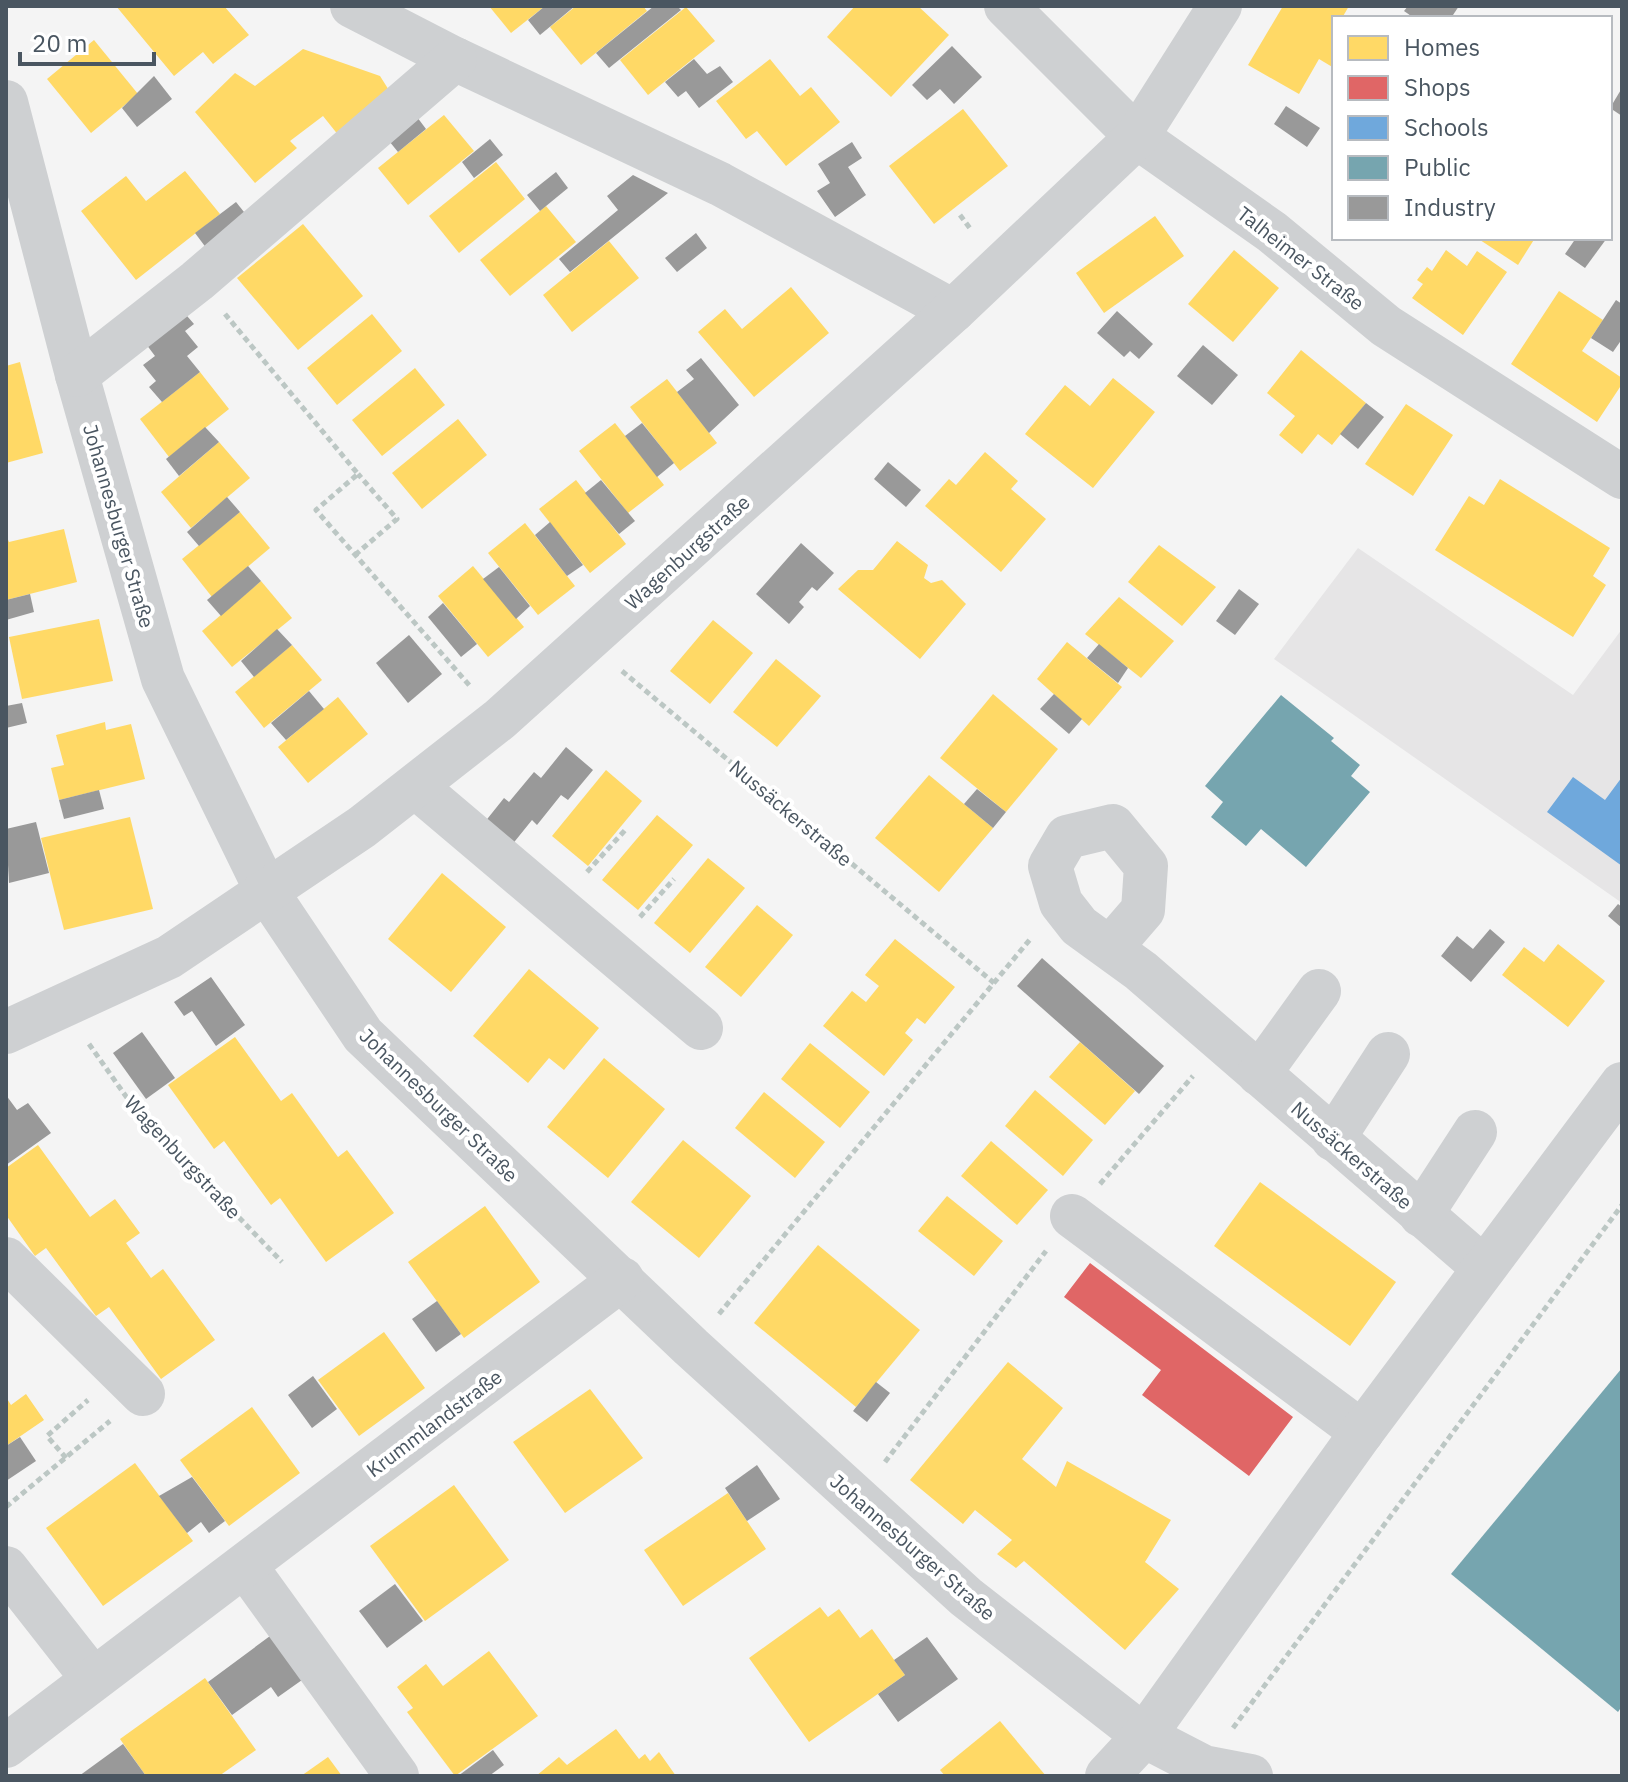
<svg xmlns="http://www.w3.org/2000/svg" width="1628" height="1782" font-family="'IBM Plex Sans',sans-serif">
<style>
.education{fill:#e6e5e6}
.homes{fill:#ffd966}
.shops{fill:#e06666}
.schools{fill:#6fa8dc}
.public{fill:#76a5af}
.industry{fill:#999}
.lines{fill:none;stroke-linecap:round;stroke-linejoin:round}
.path{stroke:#bcc7c4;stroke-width:5;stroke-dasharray:6 4;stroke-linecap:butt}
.minor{stroke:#ced0d2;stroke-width:44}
.labels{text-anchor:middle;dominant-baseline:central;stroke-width:8;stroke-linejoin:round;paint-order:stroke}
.street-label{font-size:20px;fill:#4a5661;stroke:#fff}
</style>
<rect width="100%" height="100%" fill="#f4f4f4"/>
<!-- education -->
<polygon class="education" points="1358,548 1573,695 1622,629 1622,903 1274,659"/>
<!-- homes -->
<g class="homes">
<polygon points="116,6 224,6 249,35 213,64 203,52 174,76"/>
<polygon points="489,6 545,6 511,33"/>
<polygon points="576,6 643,6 647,11 581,65 550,27"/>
<polygon points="855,6 918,6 949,35 891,97 827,37"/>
<polygon points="1283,6 1349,6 1342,18 1334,18 1334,68 1319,59 1299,94 1248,65"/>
<polygon points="686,7 715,41 648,95 620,60"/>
<polygon points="94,40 138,94 91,133 47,79"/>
<polygon points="303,49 380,76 392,95 339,136 323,116 290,141 297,148 255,183 195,112 235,73 255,86"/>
<polygon points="770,59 800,96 811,87 840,122 786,166 757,131 746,139 716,101"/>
<polygon points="963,109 1008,166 934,224 889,166"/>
<polygon points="444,115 474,151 408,205 378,168"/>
<polygon points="496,162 525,199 459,253 429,216"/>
<polygon points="185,171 220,214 136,280 81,211 126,176 146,201"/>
<polygon points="546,206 576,242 510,296 480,260"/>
<polygon points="1155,216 1184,256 1104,313 1076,273"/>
<polygon points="303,224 363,296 298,350 237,278"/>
<polygon points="1477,238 1535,238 1518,265"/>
<polygon points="609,241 639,278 572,332 543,295"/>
<polygon points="1234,250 1279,288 1233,342 1188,304"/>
<polygon points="1446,250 1467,266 1477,251 1507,272 1463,335 1412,298 1423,284 1417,280 1427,267 1432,271"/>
<polygon points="791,287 829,333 754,397 698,332 725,309 742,329"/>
<polygon points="1559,291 1603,320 1582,351 1622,378 1622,384 1597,422 1511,364"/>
<polygon points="372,314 402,351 337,405 307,368"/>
<polygon points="1301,350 1366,403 1332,445 1318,434 1302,454 1279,435 1295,416 1267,393"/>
<polygon points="20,362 43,453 6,463 6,366"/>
<polygon points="415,368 445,405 382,456 352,420"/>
<polygon points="200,372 229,409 169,457 140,419"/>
<polygon points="1113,378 1155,412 1093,488 1025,434 1065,385 1090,406"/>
<polygon points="667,379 717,443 680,471 630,407"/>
<polygon points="1406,404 1453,435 1413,496 1365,464"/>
<polygon points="458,419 487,455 422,509 392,473"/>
<polygon points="615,423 664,485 628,513 579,451"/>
<polygon points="219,442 250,478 191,528 161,492"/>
<polygon points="985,452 1018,481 1011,489 1046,519 1001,572 925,506 949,479 956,485"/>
<polygon points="1500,479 1610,548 1593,576 1606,585 1573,637 1435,550 1469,496 1484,505"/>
<polygon points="576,480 626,544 590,573 539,509"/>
<polygon points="240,512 270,548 212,597 182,559"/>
<polygon points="525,523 575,586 538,615 488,553"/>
<polygon points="64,529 77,582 6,600 6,535 9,542"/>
<polygon points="897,541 928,565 924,578 931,583 942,580 966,604 920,659 838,589 858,570 873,570"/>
<polygon points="1159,545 1216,587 1182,626 1128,582"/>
<polygon points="473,566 524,627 488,657 438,596"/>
<polygon points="261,581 292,618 232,667 202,631"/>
<polygon points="1119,597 1174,641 1141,678 1085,634"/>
<polygon points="99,619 113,681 22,699 9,637"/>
<polygon points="713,620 753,653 710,704 670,671"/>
<polygon points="1067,642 1122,687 1089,726 1037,679"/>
<polygon points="292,645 322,680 264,728 235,692"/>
<polygon points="776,659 821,696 777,747 733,712"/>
<polygon points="993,694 1058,749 1006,812 940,758"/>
<polygon points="338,697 368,734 308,783 278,747"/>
<polygon points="105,722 106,730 131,724 145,779 59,800 51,768 64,765 56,735"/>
<polygon points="606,770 642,801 588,866 552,836"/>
<polygon points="929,775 993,828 939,892 875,838"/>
<polygon points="657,815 693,845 638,910 602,880"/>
<polygon points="130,817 153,909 64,930 41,838"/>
<polygon points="708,858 745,888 690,953 654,923"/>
<polygon points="442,873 506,927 451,992 388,939"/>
<polygon points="757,905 793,935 741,997 705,967"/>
<polygon points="895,939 955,987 925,1024 917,1018 905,1033 913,1040 884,1076 823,1026 852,991 866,1002 879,986 865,975"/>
<polygon points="1558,944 1605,981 1568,1027 1502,975 1524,947 1544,962"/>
<polygon points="529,969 599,1028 564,1070 549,1058 528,1083 473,1036"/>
<polygon points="235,1037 281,1101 292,1093 338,1157 347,1150 394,1213 326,1262 280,1198 271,1205 224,1141 214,1149 168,1085"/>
<polygon points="1080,1042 1135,1091 1105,1125 1049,1077"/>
<polygon points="810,1043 870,1092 840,1128 781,1079"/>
<polygon points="604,1058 665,1109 608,1178 547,1127"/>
<polygon points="1035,1090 1093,1140 1063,1176 1005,1126"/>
<polygon points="764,1092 825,1142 795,1178 735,1128"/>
<polygon points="683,1140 751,1196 699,1258 631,1202"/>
<polygon points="991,1141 1048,1190 1017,1225 961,1176"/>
<polygon points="38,1145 90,1217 115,1199 140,1233 126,1243 151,1278 163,1269 215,1340 161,1379 109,1307 96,1316 46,1248 35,1256 6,1215 6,1168"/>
<polygon points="1260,1182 1396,1282 1350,1346 1214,1246"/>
<polygon points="947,1196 1003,1241 974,1276 918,1231"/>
<polygon points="485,1206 540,1282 464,1338 408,1262"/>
<polygon points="818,1245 920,1330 856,1407 754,1323"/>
<polygon points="384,1332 425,1388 359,1436 318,1380"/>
<polygon points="1008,1362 1063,1408 1022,1459 1056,1487 1067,1461 1171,1520 1145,1562 1179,1589 1125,1650 1024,1561 1016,1568 997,1554 1012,1540 975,1510 963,1524 910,1480"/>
<polygon points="590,1389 643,1458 565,1513 513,1442"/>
<polygon points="26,1394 44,1420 6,1446 6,1397 11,1405"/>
<polygon points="252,1407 300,1473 229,1526 180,1460"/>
<polygon points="135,1463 193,1541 103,1606 46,1528"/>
<polygon points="454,1485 509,1560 425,1621 370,1546"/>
<polygon points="728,1493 766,1549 683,1606 644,1550"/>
<polygon points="820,1607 828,1617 839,1609 860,1638 872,1629 905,1675 809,1742 749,1658"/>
<polygon points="489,1651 538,1716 455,1776 407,1712 413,1708 397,1687 426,1664 443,1686"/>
<polygon points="205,1678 256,1750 219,1776 146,1776 120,1739"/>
<polygon points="1000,1721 1046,1776 945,1776 940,1770"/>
<polygon points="616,1729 639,1759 645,1754 650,1761 659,1752 676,1776 536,1776 559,1757 567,1765"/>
<polygon points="328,1757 342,1776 301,1776"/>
</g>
<!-- shops -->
<polygon class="shops" points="1090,1263 1293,1417 1249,1476 1142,1395 1161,1370 1064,1297"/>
<!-- schools -->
<polygon class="schools" points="1573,777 1605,800 1622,777 1622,866 1547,812"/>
<!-- public -->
<g class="public">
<polygon points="1281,695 1334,738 1331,741 1360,765 1351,776 1370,792 1306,867 1261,829 1246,846 1211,817 1223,802 1205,786"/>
<polygon points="1622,1368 1622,1706 1618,1712 1451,1574"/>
</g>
<!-- industry -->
<g class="industry">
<polygon points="545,6 575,6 540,35 528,20"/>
<polygon points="654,6 677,6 681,10 609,68 596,53"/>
<polygon points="1408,6 1459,6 1451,18 1414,18 1404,11"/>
<polygon points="952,46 982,77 954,104 940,89 927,100 912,85"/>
<polygon points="694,59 707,74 720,66 733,82 699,108 686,91 678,97 665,82"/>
<polygon points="154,76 172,99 137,127 122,108"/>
<polygon points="1622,88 1622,116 1610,108"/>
<polygon points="1286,106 1320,128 1307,147 1274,124"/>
<polygon points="414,113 426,129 398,152 385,136"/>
<polygon points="490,139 503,155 474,178 462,162"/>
<polygon points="852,142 862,158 848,167 866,195 835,217 817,191 830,183 818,164"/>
<polygon points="556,172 568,188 540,211 527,195"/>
<polygon points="633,175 668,193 570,272 559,259 618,210 607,196"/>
<polygon points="236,202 248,217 207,249 195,233"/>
<polygon points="696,233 707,248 677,272 665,258"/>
<polygon points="1576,238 1607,238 1585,268 1565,254"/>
<polygon points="1616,300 1622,304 1622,339 1613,352 1591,338"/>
<polygon points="181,309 194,324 185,331 198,347 187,356 200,372 162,402 149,387 156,381 143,365 155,356 143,340"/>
<polygon points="1117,311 1153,344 1139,359 1130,351 1124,357 1097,333"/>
<polygon points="1203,345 1238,375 1212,405 1177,376"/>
<polygon points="701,358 739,405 709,433 677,392 694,379 686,370"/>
<polygon points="1366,403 1384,417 1358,449 1340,434"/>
<polygon points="642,423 674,463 657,477 625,436"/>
<polygon points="205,427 219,442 179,476 166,459"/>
<polygon points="888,462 921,490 906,507 874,479"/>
<polygon points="601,480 635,521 619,534 585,493"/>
<polygon points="227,497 240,512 199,546 187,532"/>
<polygon points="550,522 583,565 567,576 535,535"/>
<polygon points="801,543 834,573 817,591 812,587 799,602 804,607 789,624 756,594"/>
<polygon points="248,566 261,581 221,616 207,600"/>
<polygon points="499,567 530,606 516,619 483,579"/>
<polygon points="1239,589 1259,604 1235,635 1216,621"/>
<polygon points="30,594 34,612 6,620 6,600"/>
<polygon points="443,603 477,644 461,657 428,617"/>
<polygon points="277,629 292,645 254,677 241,661"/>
<polygon points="409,635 442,674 408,703 376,663"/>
<polygon points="1099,644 1128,668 1118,683 1087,658"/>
<polygon points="309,691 324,709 286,740 271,723"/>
<polygon points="1054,694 1082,719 1069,734 1040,709"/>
<polygon points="22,703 27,723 6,728 6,706"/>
<polygon points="566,747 593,770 568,800 561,795 537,825 532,820 507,851 480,828 504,798 509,802 534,772 541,778"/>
<polygon points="977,789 1006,812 993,828 964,804"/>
<polygon points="99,790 104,809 64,819 59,800"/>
<polygon points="36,822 49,873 9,883 6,829"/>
<polygon points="1618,904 1622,907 1622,928 1608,916"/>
<polygon points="1490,929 1505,942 1471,982 1441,956 1457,936 1473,949"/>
<polygon points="1042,958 1164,1066 1139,1094 1017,986"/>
<polygon points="211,977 245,1025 216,1046 192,1011 184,1016 174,1002"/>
<polygon points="142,1032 175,1078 146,1099 113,1053"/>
<polygon points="6,1095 17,1110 28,1103 51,1133 6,1165"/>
<polygon points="437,1301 461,1334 436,1352 412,1319"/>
<polygon points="313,1376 337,1409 312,1428 288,1395"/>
<polygon points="876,1382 890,1393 867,1422 853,1411"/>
<polygon points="20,1437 36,1461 6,1481 6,1446"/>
<polygon points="757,1465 780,1499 747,1521 725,1488"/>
<polygon points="192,1477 225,1521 209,1533 201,1522 187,1533 159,1496"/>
<polygon points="395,1584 423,1621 387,1648 359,1611"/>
<polygon points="270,1636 302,1680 278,1697 271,1687 232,1715 208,1682"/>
<polygon points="927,1637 958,1679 898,1722 878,1694 905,1675 894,1660"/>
<polygon points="123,1744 146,1776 79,1776"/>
<polygon points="493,1750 504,1765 489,1776 458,1776"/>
</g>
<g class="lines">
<!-- path -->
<g class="path">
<polyline points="960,215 972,231"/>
<polyline points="225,314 358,474 316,510 470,686"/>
<polyline points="355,555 397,519 358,474"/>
<polyline points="622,671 994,983"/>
<polyline points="587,872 627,828"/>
<polyline points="640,917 674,879"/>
<polyline points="89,1044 137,1112 282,1262"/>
<polyline points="1100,1184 1193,1076"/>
<polyline points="719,1314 1032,937"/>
<polyline points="66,1458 47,1436 88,1400"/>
<polyline points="885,1462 1046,1251"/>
<polyline points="6,1507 110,1421"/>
<polyline points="1233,1728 1622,1205"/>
</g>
<!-- minor -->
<g class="minor">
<polyline points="352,6 455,59 720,184 953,311"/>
<polyline points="1006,6 1137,137 1272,232 1386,326 1622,477"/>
<polyline points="6,102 77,375 163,679 267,892 363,1035 691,1347 966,1597 1144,1736 1204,1767 1251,1776"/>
<polyline points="77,375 197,281 455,59"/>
<polyline points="416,787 701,1028"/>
<polyline points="1111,947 1143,910 1146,866 1113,826 1067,837 1050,866 1061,903 1079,926 1141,971 1484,1268"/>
<polyline points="6,1032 169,957 362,827 500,719 953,311 1137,137 1220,6"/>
<polyline points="1259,1074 1319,991"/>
<polyline points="1333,1139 1388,1054"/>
<polyline points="1421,1215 1475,1132"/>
<polyline points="1072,1216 1362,1432"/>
<polyline points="6,1259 143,1394"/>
<polyline points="246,1567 397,1776"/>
<polyline points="6,1568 93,1679"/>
<polyline points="6,1746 622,1279"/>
<polyline points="1107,1776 1144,1736 1362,1432 1622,1084"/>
</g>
</g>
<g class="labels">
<!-- street labels -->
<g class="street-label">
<text transform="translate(1301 258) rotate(38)">Talheimer Straße</text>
<text transform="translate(119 526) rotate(74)">Johannesburger Straße</text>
<text transform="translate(687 552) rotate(-42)">Wagenburgstraße</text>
<text transform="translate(791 813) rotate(40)">Nussäckerstraße</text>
<text transform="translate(439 1105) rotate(44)">Johannesburger Straße</text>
<text transform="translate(1352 1155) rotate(41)">Nussäckerstraße</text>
<text transform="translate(183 1157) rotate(47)">Wagenburgstraße</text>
<text transform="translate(434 1423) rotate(-37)">Krummlandstraße</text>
<text transform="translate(913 1547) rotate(41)">Johannesburger Straße</text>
</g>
</g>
<!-- border -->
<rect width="1628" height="1782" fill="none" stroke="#4a5661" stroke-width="16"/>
<!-- legend -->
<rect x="1332" y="16" width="280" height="224" fill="#ffffff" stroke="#b7bbc0" stroke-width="2"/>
<rect x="1348" y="36" width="40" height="24" fill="#ffd966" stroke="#b7bbc0" stroke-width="2"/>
<text x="1404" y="56" font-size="24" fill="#4a5661">Homes</text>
<rect x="1348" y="76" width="40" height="24" fill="#e06666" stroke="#b7bbc0" stroke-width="2"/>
<text x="1404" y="96" font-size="24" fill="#4a5661">Shops</text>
<rect x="1348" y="116" width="40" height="24" fill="#6fa8dc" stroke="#b7bbc0" stroke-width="2"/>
<text x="1404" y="136" font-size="24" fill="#4a5661">Schools</text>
<rect x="1348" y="156" width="40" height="24" fill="#76a5af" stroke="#b7bbc0" stroke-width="2"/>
<text x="1404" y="176" font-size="24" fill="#4a5661">Public</text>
<rect x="1348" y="196" width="40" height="24" fill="#999999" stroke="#b7bbc0" stroke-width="2"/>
<text x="1404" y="216" font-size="24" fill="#4a5661">Industry</text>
<!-- scale -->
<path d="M20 52v12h134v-12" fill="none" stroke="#4a5661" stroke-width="4"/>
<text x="32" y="52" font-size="24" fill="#4a5661" stroke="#ffffff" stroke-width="6" paint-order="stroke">20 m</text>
</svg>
